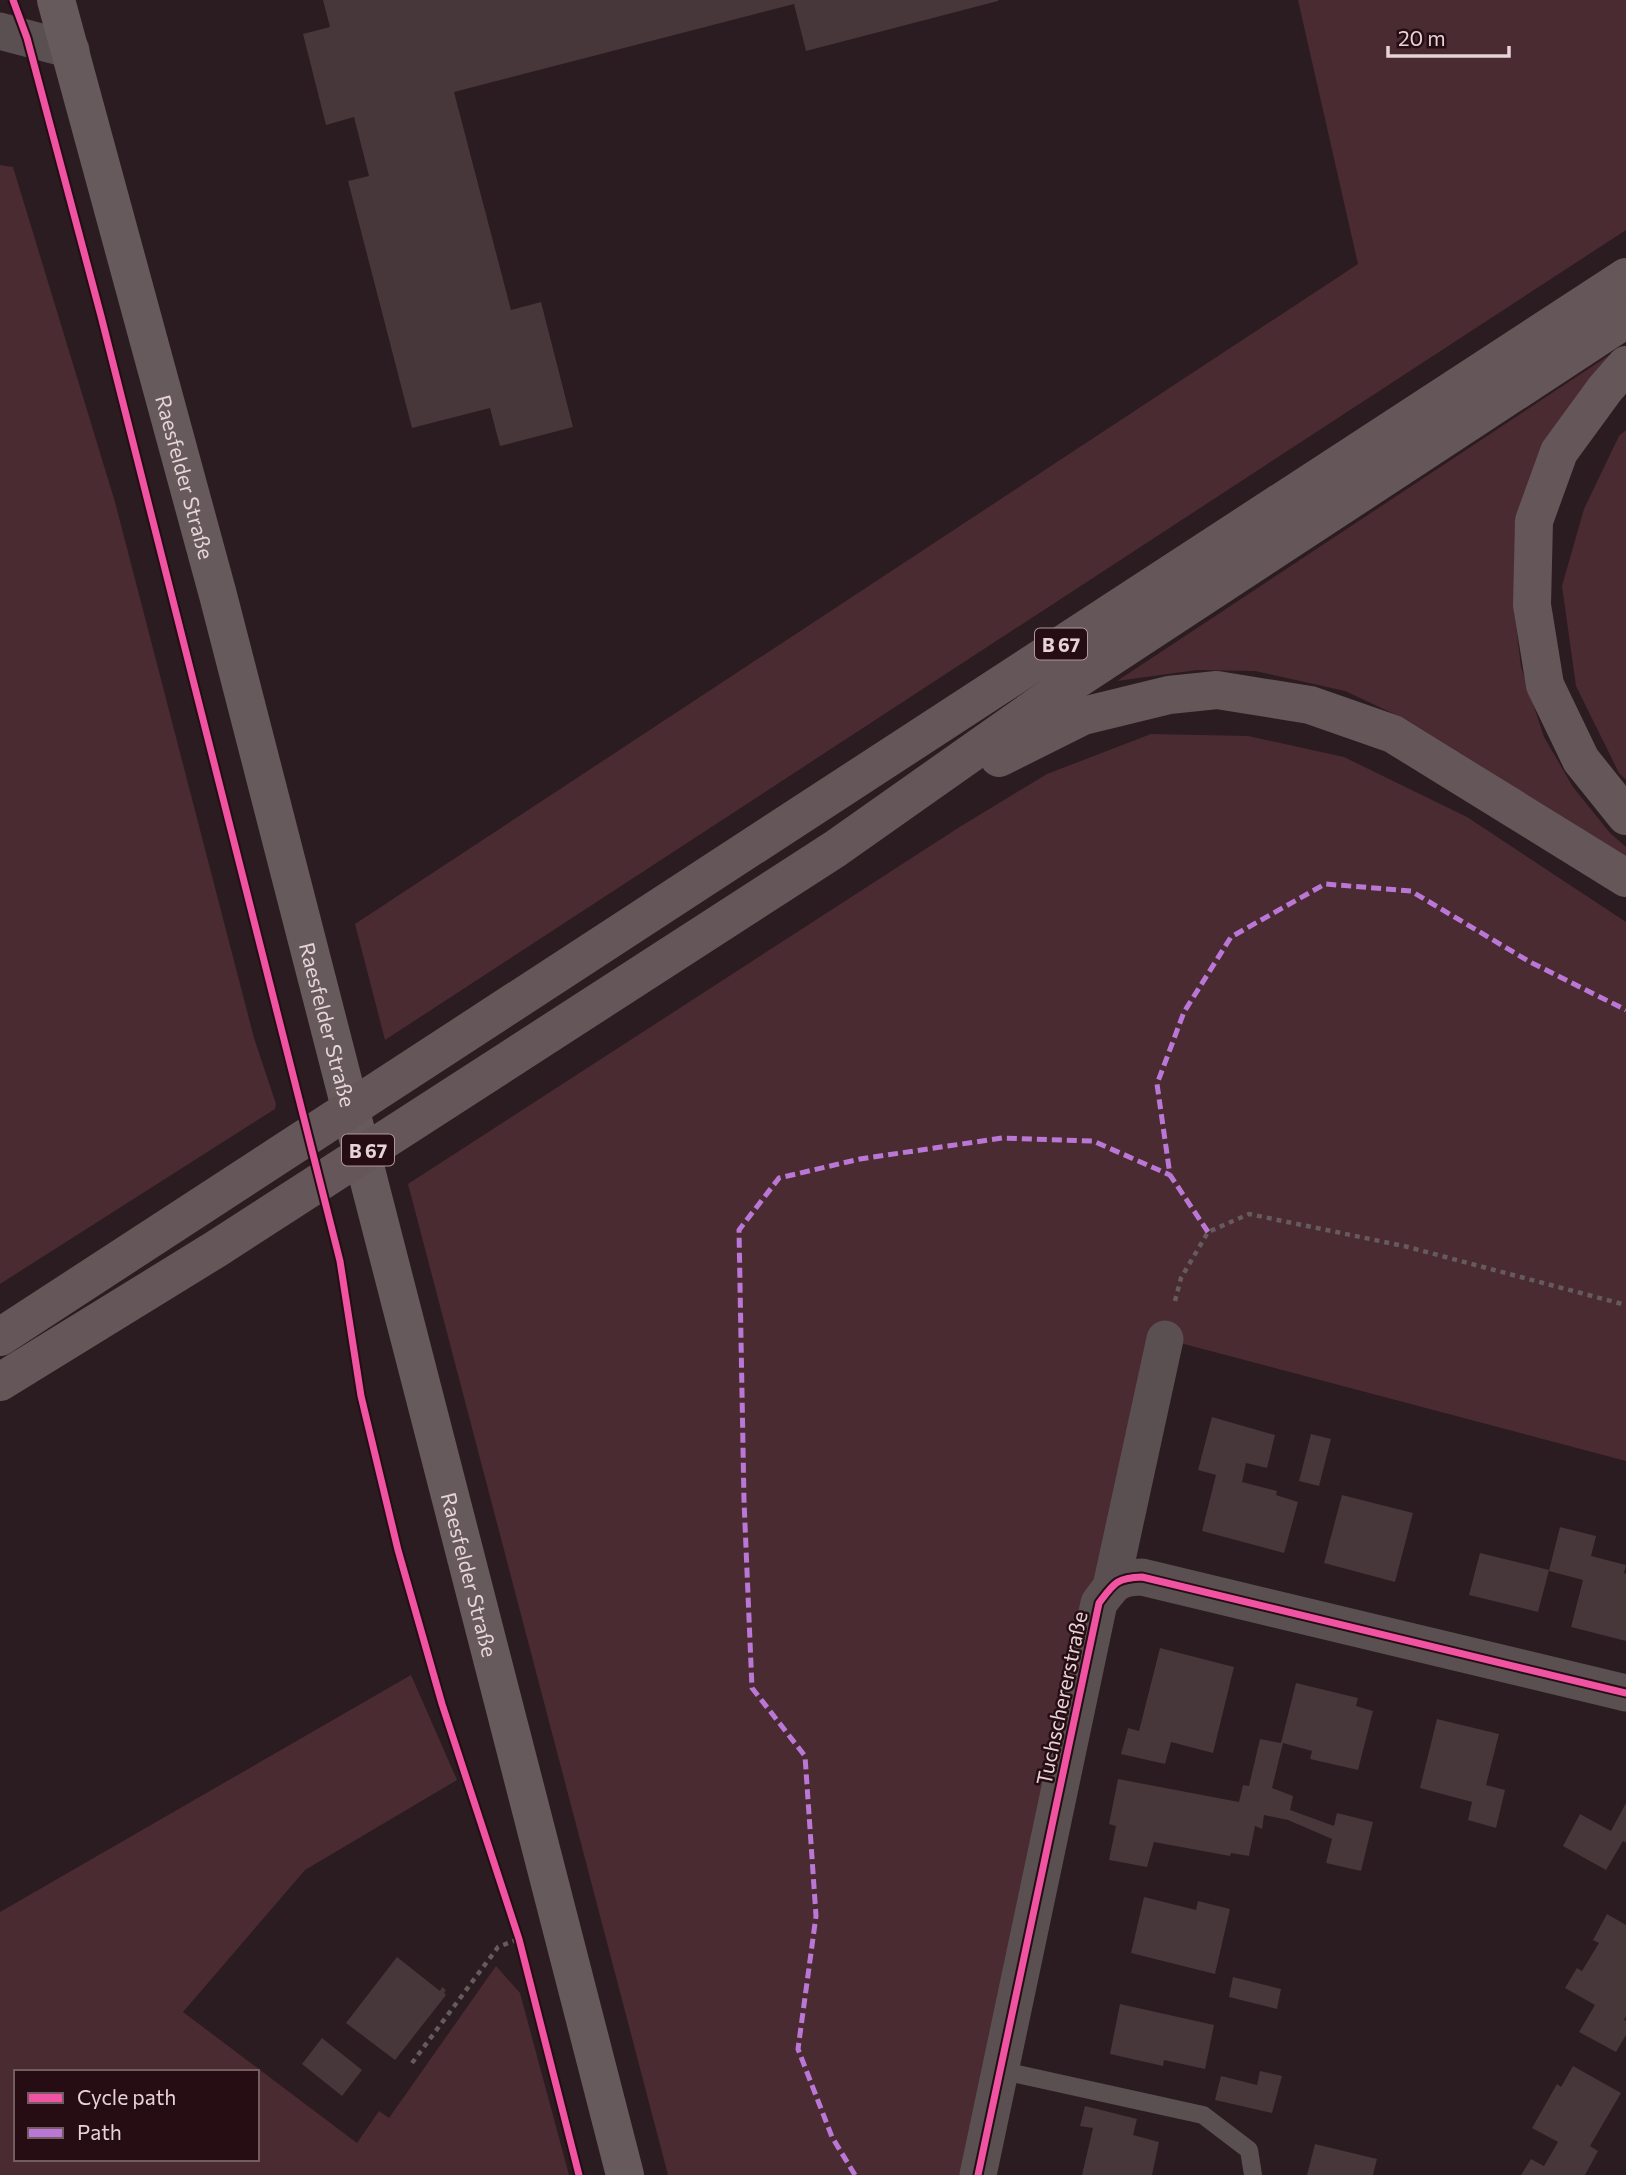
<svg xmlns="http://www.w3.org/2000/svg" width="1626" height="2175" font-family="Commissioner,sans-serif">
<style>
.green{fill:#4b2b32;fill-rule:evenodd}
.building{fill:#47363a}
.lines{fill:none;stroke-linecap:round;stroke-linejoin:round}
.path{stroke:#655b5d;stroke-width:4.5;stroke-dasharray:5 5;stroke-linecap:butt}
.service{stroke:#5a4f51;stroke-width:18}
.minor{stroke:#5a4f51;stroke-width:37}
.secondary{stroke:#665a5c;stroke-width:38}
.trunk{stroke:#645659;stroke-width:38}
.quiet{stroke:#ba77d6;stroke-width:5;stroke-dasharray:10 5;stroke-linecap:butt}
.cycleway-casing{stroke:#260d13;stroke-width:11}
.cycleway{stroke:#f153a3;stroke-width:7}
.labels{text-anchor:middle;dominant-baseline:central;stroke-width:5;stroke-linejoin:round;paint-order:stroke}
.shield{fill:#260d13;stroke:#ad989c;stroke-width:2}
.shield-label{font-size:19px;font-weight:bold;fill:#e7d4d7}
.street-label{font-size:21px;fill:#e7d4d7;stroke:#260d13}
</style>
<rect width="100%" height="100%" fill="#2a1c20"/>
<!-- green -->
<g class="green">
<polygon points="1298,0 1626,0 1626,230 385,1040 355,924 1358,264"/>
<polygon points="0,165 13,167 115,502 254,1038 276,1104 275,1109 0,1284"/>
<polygon points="1611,354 1514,608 1521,667 1544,737 1573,787 1610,833 1626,847 1626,856 1407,720 1345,691 1255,671 1197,670 1117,681"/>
<polygon points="1626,430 1626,780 1619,773 1576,686 1562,586 1584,509 1619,436"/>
<polygon points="1151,734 1248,736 1344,757 1467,817 1626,922 1626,1461 1165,1339 964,2175 668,2175 408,1184 958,828 1047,774"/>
<path d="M411,1675l46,105 -152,90 -122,142 174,131 22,-32 10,7 107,-152 24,27 49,182h-569v-263zM16,2072h241v87h-241z"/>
</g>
<!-- building -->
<g class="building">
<polygon points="323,0 998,0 998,1 806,51 794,4 454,92 511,310 541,302 573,427 500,446 490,408 412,428 348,181 369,176 354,117 326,125 303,34 330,27"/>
<polygon points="1212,1417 1275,1435 1267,1468 1246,1463 1242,1482 1277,1491 1276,1495 1298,1502 1284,1553 1202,1531 1216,1475 1198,1470"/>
<polygon points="1311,1434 1331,1439 1319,1486 1299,1481"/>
<polygon points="1342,1495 1413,1513 1395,1582 1324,1563"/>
<polygon points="1560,1527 1596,1536 1591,1556 1626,1565 1624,1573 1626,1574 1626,1641 1571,1627 1583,1580 1549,1571"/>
<polygon points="1480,1553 1549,1570 1538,1612 1469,1595"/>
<polygon points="1160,1648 1234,1667 1213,1753 1171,1742 1165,1764 1121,1754 1128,1728 1139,1731"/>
<polygon points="1296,1683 1358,1698 1356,1706 1373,1711 1358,1770 1310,1759 1312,1751 1283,1743 1272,1788 1293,1796 1290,1810 1334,1826 1337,1813 1373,1822 1361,1871 1326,1863 1332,1839 1288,1820 1264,1815 1262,1829 1255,1826 1249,1856 1231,1853 1230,1856 1154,1842 1147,1867 1109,1860 1116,1826 1109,1824 1118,1779 1239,1802 1243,1785 1249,1786 1260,1739 1281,1743"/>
<polygon points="1437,1719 1499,1734 1486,1785 1505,1790 1496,1828 1468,1820 1472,1802 1420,1788"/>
<polygon points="1626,1803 1626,1843 1623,1841 1606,1870 1563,1846 1580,1814 1611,1831"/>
<polygon points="1144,1897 1196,1910 1198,1901 1230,1909 1215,1974 1131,1953"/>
<polygon points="1607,1914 1626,1925 1626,2016 1624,2020 1626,2021 1626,2035 1616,2052 1579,2032 1595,2005 1565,1988 1577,1968 1582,1971 1599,1943 1593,1940"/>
<polygon points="397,1957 440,1991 442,1987 446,1990 444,1993 446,1995 395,2060 346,2023"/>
<polygon points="1233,1977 1281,1989 1277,2009 1229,1997"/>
<polygon points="1120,2004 1214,2025 1205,2069 1164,2060 1163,2066 1110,2054"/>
<polygon points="322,2038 362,2070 342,2096 302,2064"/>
<polygon points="1573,2066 1621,2093 1590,2146 1598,2151 1585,2175 1521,2175 1531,2159 1544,2166 1558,2142 1532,2128 1557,2084 1561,2087"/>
<polygon points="1260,2071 1282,2076 1272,2113 1215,2100 1221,2076 1257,2085"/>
<polygon points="1085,2106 1137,2119 1133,2135 1159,2142 1152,2175 1082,2175 1093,2128 1080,2126"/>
<polygon points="1315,2144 1377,2159 1373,2175 1307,2175"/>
</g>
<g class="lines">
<!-- path -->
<g class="path">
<polyline points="1175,1301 1181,1278 1208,1232 1249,1214 1404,1246 1626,1305"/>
<polyline points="412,2063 498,1947 519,1939"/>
</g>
<!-- service -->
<polyline class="service" points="999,2070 1203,2115 1249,2150 1253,2175"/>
<!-- minor -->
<g class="minor">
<polyline points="0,31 71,50"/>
<polyline points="1111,1587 1165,1339"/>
<path d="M978,2175l121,-572c15,-20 17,-25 43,-26l484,116"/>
</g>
<!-- secondary -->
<path class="secondary" id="s1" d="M56,0l162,595 407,1580"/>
<!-- trunk -->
<g class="trunk">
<polyline points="1626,365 1605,389 1559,452 1534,521 1532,605 1545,685 1581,760 1626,816"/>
<polyline points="999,758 1083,716 1169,695 1217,690 1310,705 1393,734 1626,878"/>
<polyline points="0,1337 1626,277"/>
<polyline points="0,1382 216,1249 835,849 1059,691 1626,319"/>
</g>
<!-- quiet -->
<g class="quiet">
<polyline points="1208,1232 1170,1175 1157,1084 1184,1012 1231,937 1325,884 1411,891 1530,962 1626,1010"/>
<polyline points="855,2175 832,2137 798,2049 816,1916 805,1756 752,1688 744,1501 739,1230 779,1178 860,1159 1002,1138 1093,1141 1170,1175"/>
</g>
<!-- cycleway casing -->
<g class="cycleway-casing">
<g id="cycleway">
<polyline points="13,0 27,38 101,316 340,1261 361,1396 398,1550 442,1704 519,1939 579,2175"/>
<path d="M978,2175l121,-572c15,-20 17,-25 43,-26l484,116"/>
</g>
</g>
<!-- cycleway -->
<use href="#cycleway" class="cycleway"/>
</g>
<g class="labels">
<!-- shield labels -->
<g class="shield">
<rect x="1035" y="628.5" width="52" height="31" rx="5"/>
<rect x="342" y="1134.5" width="52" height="31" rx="5"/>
</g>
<g class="shield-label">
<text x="1061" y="644">B 67</text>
<text x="368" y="1150">B 67</text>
</g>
<!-- street labels -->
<g class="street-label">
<text stroke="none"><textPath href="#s1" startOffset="494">Raesfelder Straße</textPath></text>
<text stroke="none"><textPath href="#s1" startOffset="1060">Raesfelder Straße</textPath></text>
<text stroke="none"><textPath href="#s1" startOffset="1628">Raesfelder Straße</textPath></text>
<text transform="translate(1061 1698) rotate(-78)">Tuchschererstraße</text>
</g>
</g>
<!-- legend -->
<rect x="14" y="2070" width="245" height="91" fill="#260d13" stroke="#735d61" stroke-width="2"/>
<rect x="28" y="2093" width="35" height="10" fill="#f153a3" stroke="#735d61" stroke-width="2"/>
<text x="77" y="2105" font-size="21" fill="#e7d4d7">Cycle path</text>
<rect x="28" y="2128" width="35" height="10" fill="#ba77d6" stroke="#735d61" stroke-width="2"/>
<text x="77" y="2140" font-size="21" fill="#e7d4d7">Path</text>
<!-- scale -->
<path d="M1388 46v10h121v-10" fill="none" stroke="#e7d4d7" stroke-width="3.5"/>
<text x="1398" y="46" font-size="21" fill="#e7d4d7" stroke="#260d13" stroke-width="5" paint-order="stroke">20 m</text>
</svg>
